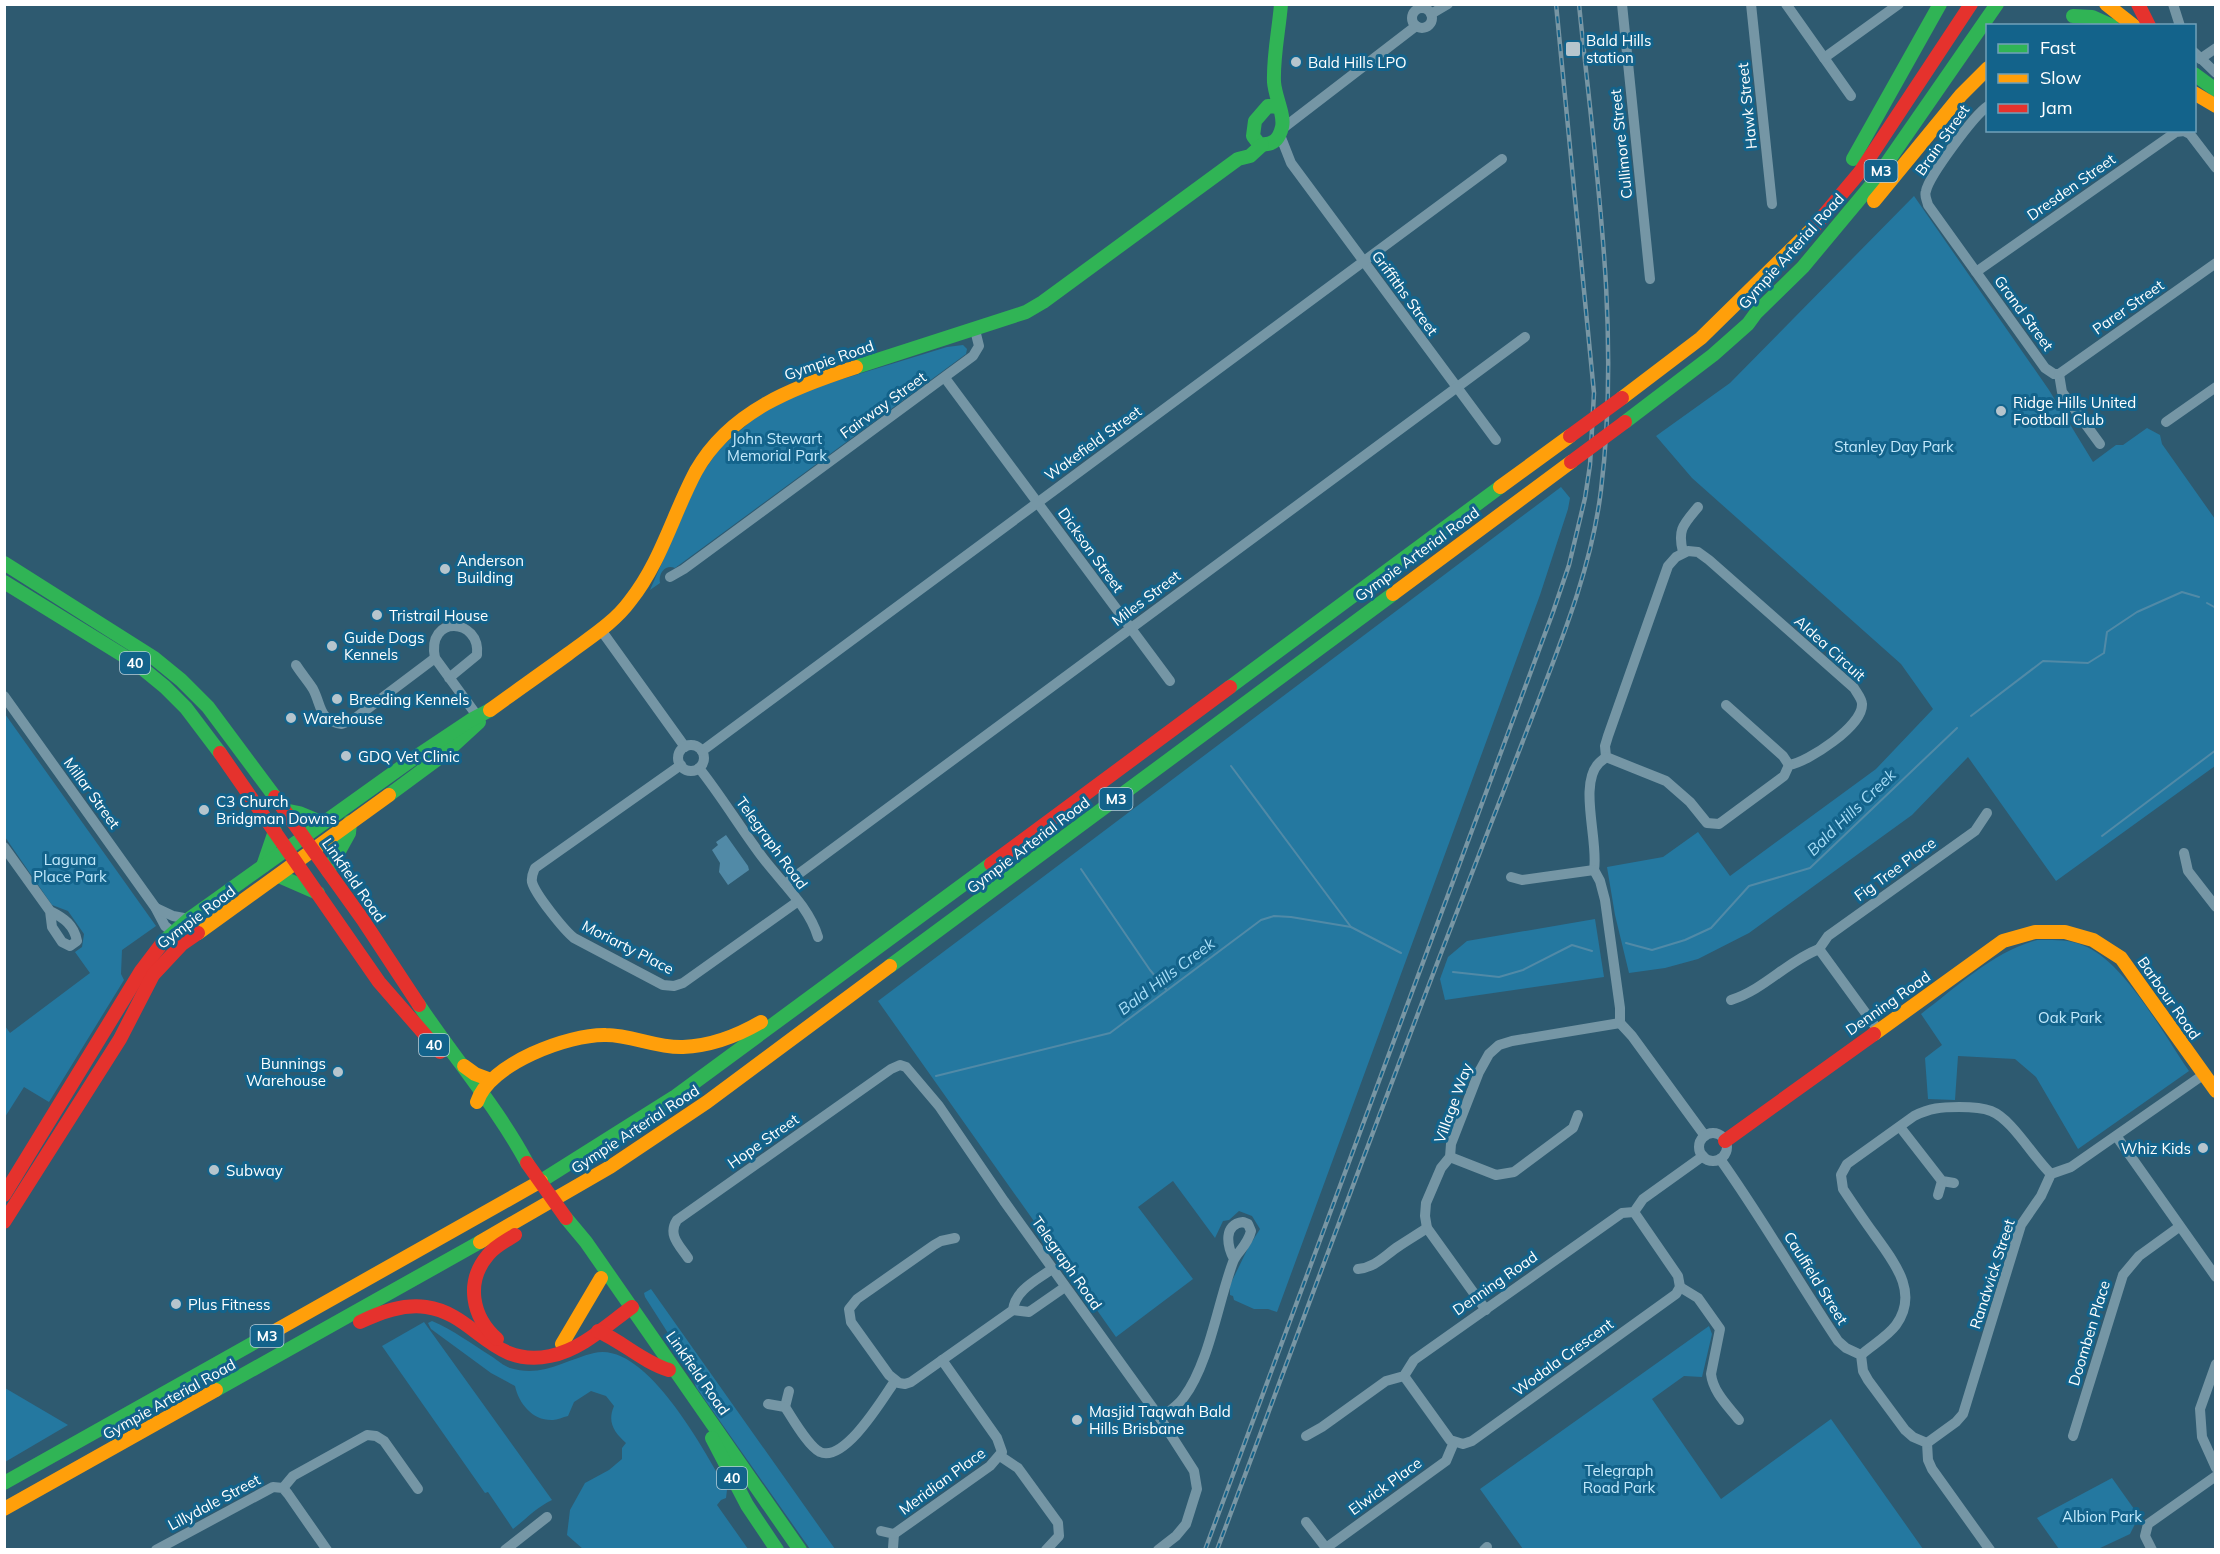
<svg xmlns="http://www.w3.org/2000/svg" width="2220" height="1554" font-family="Mulish,sans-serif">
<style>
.green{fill:#2478a0}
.water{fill:#518aa7}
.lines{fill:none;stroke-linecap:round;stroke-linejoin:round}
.stream{stroke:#518aa7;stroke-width:2}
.street{stroke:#7596a5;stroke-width:10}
.fast{stroke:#30b455;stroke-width:14}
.slow{stroke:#ff9f0a;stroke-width:14}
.jam{stroke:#e5322d;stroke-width:14}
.rail-casing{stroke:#7896a4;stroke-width:4.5}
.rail{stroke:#13638b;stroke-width:2;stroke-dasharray:7;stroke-linecap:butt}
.jam-bridge{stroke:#e5322d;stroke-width:14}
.poi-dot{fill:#b6c5cd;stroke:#13638b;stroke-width:2}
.labels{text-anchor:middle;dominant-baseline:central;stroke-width:6;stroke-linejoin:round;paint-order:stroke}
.shield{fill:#13638b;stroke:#b8d0dc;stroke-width:1.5}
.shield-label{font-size:14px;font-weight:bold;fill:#fff}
.poi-label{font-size:15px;fill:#fff;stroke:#13638b;text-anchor:start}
.street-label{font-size:15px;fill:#fff;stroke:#13638b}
.park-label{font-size:15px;fill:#c2e9fc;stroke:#13638b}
.water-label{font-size:16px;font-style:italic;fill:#a7def8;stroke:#13638b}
</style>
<rect width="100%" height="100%" fill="#2e5a70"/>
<!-- green -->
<g class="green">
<polygon points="1914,196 2049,390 2093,462 2116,445 2123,445 2147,428 2160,435 2162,444 2215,519 2215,766 2056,881 1968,757 1912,815 1749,933 1698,959 1665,968 1629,973 1615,915 1607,867 1663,857 1698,832 1730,876 1876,769 1933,709 1901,664 1692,478 1656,436 1730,383"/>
<path d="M963,345l4,4 -1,5 -291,214c-10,-4 -17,6 -15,15l-10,7 49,-112 21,-30 39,-34 59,-29 18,-4 111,-34z"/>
<polygon points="1561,487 1570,498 1568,509 1540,595 1277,1312 1268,1309 1254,1309 1234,1300 1233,1296 1230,1295 1230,1285 1248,1248 1260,1229 1252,1216 1239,1211 1229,1220 1223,1221 1215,1238 1173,1181 1138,1207 1193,1279 1116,1337 878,1001"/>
<polygon points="5,714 156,926 122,950 121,974 124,980 49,1102 24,1087 5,1117 5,1026 10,1033 90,973 75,952 82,947 84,934 68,911 52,905 5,837"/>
<polygon points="1595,919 1604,977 1445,1000 1440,979 1448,957 1467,941"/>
<path d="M2037,940c17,0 34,-1 50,7 39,18 77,88 102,124l-111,78 -42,-72 -21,-18 -57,-3 -3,44 -27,-1 -3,-41 17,-13 -21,-31c36,-27 72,-62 116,-74z"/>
<polygon points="651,1289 835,1549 810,1549 696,1387 689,1366 645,1297 644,1293"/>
<path d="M432,1321c21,9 40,23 59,35 6,4 13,10 19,12 32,10 55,-8 84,-15 52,-13 111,99 133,137l-1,8 -5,2 -4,5 31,44h-165l-16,-14 3,-25 15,-27 24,-13 13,-11v-11l4,-5c-12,-11 -19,-21 -12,-37l-8,-10 -15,-5 -17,11 -6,14c-5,1 -11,4 -15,4 -20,1 -34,-16 -38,-34l-24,-13 -60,-44 -3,-6z"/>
<path d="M424,1322l128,178c-15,7 -26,19 -39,29l-25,-37 -3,1 -103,-147z"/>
<polygon points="1709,1326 1712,1334 1702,1377 1684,1376 1652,1399 1721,1499 1831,1419 1923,1549 1523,1549 1480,1489"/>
<polygon points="5,1388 68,1425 5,1462"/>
<polygon points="2112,1478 2139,1516 2130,1534 2098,1549 2059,1549 2037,1518"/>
</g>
<!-- water -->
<polygon class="water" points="726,835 748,866 749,870 728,885 719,872 720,863 712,850 718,845 716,842"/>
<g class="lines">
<!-- stream -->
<g class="stream">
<polyline points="2207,603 2216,608"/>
<polyline points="1971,716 2043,661 2088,663 2104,653 2107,632 2137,612 2182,592 2199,597"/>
<polyline points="1231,766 1351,927"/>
<polyline points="2102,836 2216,750"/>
<polyline points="1081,869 1150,970 1166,989"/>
<polyline points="1626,943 1652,950 1685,940 1711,928 1749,886 1810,868 1957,728"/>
<polyline points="1453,972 1499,977 1523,970 1572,945 1592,951"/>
<polyline points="936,1076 1110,1033 1261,920 1274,916 1291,917 1351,927 1401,953"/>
</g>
<!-- street -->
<g class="street">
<polyline points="1622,4 1650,279"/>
<polyline points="1751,4 1772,204"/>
<polyline points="1786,4 1851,96"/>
<polyline points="2173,4 2180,26"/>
<circle cx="1422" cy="18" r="10"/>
<polyline points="1431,14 1448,4"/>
<polyline points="2194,52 2216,73"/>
<polyline points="1824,58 1899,4"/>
<polyline points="2200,59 2216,48"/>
<path d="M1988,106c-14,9 -59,70 -62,85 -2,5 1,9 2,14l117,163 9,6h5l3,18 38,52"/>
<polyline points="1282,129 1416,26"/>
<polyline points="1280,135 1291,163 1496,440"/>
<polyline points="1976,272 2176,132 2184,131 2190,134 2216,168"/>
<polyline points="2059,374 2216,263"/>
<polyline points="945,378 1170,681"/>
<polyline points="2166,422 2216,387"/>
<path d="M1688,551l10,1 11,8 145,128c3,5 8,11 8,16 1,22 -54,58 -73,61l-5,11 -65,48 -12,-1 -17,-21 -24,-21 -60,-24 -1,-11 3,-10 60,-170 8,-9z"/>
<path d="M1683,552c-6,-23 1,-28 15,-45"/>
<polyline points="670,577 684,569 973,356 979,346 975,330"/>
<polyline points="601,630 685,747"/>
<path d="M296,665c5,8 12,16 17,24 9,17 5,31 29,35l12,-5 81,-61"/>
<path d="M449,678l28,-23c4,-37 -51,-41 -42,3l43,59"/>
<polyline points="4,696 155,907 165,926 178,936"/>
<polyline points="1726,705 1783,756 1789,765"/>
<circle cx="691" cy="758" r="13"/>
<polyline points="702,751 1502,159"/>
<path d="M1606,757c-2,2 -5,4 -7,6 -21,21 0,79 -5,107l6,11 5,19 15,108v15l12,13 73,100"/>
<path d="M681,765l-146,103c-2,5 -4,8 -3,14 3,12 32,48 42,56l89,47 11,1 9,-3 114,-81"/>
<path d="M699,768c23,29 42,61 64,90 19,25 46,49 55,79"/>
<path d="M4,847l46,64 2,16 10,15 8,4 7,-5c-3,-16 -13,-23 -27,-30"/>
<polyline points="2184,853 2188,871 2216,907"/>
<polyline points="1511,877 1522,880 1594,870"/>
<polyline points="785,884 1525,337"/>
<polyline points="156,908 173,916 189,919"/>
<polyline points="1819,949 1828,936 1975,831 1987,813"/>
<path d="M1731,1000c34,-11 55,-38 88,-51l59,81"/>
<polyline points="1900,1127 1942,1181 1954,1183"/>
<circle cx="1713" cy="1147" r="14"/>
<polyline points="2117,1137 2216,1277"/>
<polyline points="1450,1157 1496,1175 1514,1172 1573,1128 1578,1115"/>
<path d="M1720,1159c42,59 78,122 118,182l8,7 15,7 2,16 5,9 37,50 8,7 14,6 1,17 4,9 58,81"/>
<polyline points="1938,1195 1942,1181"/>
<path d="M955,1238l-14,3 -7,4 -77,54 -8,10 2,13 38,53 10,8 6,1 6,-2 102,-72c2,-20 24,-30 39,-41"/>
<path d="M688,1258c-8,-12 -21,-23 -11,-38l214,-151 9,-4 6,2 33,39 65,95 156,217 34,53 3,18 -11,35 -10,12 -18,14"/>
<path d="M1358,1269c18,-2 26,-13 41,-23 9,-6 19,-12 28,-18"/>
<path d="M1680,1287l18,11 22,31 -9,45c2,18 17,32 28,46"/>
<polyline points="1013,1310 1029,1312 1065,1287"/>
<polyline points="1486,1310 1427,1228 1425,1216 1426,1203 1441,1168 1450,1157 1451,1144 1479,1072 1489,1054 1499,1045 1512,1041 1620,1023"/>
<path d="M1861,1355c11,-10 26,-18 35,-30 24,-33 -3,-64 -22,-91 -11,-15 -21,-30 -31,-45l-2,-14 6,-11 67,-48c16,-8 27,-9 45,-9 10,0 22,0 32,4 21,8 42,46 60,63"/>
<polyline points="2216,1364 2200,1409 2202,1437 2216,1468"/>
<polyline points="1404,1376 1450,1440 1463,1444 1472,1441 1676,1294 1680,1287 1678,1276 1634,1212"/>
<polyline points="768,1404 785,1407 789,1391"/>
<path d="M785,1407c8,12 23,39 35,45 25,11 63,-54 75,-71"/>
<path d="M1160,1418c8,-6 18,-12 24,-21 25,-33 34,-95 49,-135 4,-11 14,-15 18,-31l-3,-7 -5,-2c-20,2 -16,24 -9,37"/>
<polyline points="1306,1436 1322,1427 1386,1381 1404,1376 1414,1360 1622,1213 1634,1212 1643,1199 1703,1156"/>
<polyline points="2073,1436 2123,1275 2139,1256 2179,1227"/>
<polyline points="1927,1443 1956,1422 1963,1414 2021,1225 2041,1196 2051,1174 2071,1167 2203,1075"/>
<polyline points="1000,1456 1018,1468 1058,1523 1059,1536 1046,1550"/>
<polyline points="283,1488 293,1476 367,1435 376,1436 384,1441 418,1489"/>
<polyline points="1306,1522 1326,1548 1446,1461 1454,1442"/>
<polyline points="881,1531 894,1534 893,1548"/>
<polyline points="894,1534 990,1466 1002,1452 997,1438 942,1360"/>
<polyline points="156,1550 273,1487 283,1488 288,1494 327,1550"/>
<polyline points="505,1550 547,1517"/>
<polyline points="1484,1550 1487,1547"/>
<polyline points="2152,1550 2145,1536 2148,1524 2216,1476"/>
</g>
<!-- fast -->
<g class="fast">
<polyline points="2073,16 2092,17 2112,26"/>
<polyline points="2194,74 2216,90"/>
<path d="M1278,107l-10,-1 -13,15 -2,15 6,8c13,2 20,-4 23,-17 3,-12 -7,-30 -8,-45 -1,-26 5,-52 7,-78"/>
<polyline points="1853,159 1940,4"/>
<polyline points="856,367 1026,312 1043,302 1238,159 1250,156 1262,145"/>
<polyline points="1625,422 1713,355 1748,324 1756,313 1803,267 1873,183 1997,4"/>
<polyline points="4,563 154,658 181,680 208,707 275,797"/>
<polyline points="4,582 137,664 165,687 186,708 220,753"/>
<polyline points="1230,687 1500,487"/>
<polyline points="389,795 443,755 479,722"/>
<polyline points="284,810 299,813 323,823"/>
<polyline points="263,866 275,831"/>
<polyline points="328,871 349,833 350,822"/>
<polyline points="279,876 318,893"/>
<polyline points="163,942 189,919 417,756 471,720 490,710"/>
<polyline points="890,966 1393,594"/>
<path d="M419,1005c35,53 78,102 108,158"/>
<polyline points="541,1181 676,1096 991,864"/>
<polyline points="566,1218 586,1242 800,1550"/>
<polyline points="216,1390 480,1242"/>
<polyline points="712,1438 747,1505 777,1550"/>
<polyline points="4,1483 266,1336"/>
</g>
<!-- slow -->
<g class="slow">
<polyline points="2106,4 2134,26"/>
<polyline points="2194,93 2216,106"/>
<polyline points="1874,201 1961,95 1988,68"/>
<polyline points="1622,398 1701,338 1813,228"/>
<polyline points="1500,487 1570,436"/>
<polyline points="1393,594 1571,462"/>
<path d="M490,710c26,-19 52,-37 78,-56 21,-16 46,-31 62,-53 31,-39 43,-87 66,-130 34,-60 98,-84 160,-104"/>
<polyline points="198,933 389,795"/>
<polyline points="1874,1034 2003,941 2035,932 2065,932 2093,940 2121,958 2216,1091"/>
<polyline points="464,1066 475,1074 491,1080"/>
<path d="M477,1102c12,-38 91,-68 129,-67 26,0 50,13 77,12 28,-1 54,-11 78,-25"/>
<polyline points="480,1242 610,1167 707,1102 890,966"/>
<polyline points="266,1336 541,1181"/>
<polyline points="562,1344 601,1278"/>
<polyline points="4,1509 216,1390"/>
</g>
<!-- jam -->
<g class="jam">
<polyline points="2138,4 2149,26"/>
<polyline points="1813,228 1860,172 1971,4"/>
<polyline points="220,753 379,982 440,1052"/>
<polyline points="275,797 363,920 419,1005"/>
<polyline points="991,864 1230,687"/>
<polyline points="1725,1141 1874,1034"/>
<polyline points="4,1195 141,971 163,942"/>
<polyline points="4,1222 120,1039 153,975 182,944 198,933"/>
<path d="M360,1322c21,-10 43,-18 66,-15 50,7 65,61 124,49 31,-6 57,-31 82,-49"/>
<path d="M598,1331c25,11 45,31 71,39"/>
<path d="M497,1339c-25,-22 -32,-57 -9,-84 7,-9 18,-14 27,-20"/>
</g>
<!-- rail casing -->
<g class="rail-casing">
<g id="rail">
<polyline points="1205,1550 1553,612 1569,565 1585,498 1590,465 1594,393 1556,4"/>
<path d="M1217,1550c81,-216 160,-432 243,-646 25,-66 51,-131 76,-197 27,-70 56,-142 65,-217 20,-162 -6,-325 -22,-486"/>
</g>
</g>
<!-- rail -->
<use href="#rail" class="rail"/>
<!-- jam-bridge -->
<g class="jam-bridge">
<polyline points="1570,436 1622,398"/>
<polyline points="1571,462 1625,422"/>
<polyline points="527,1163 566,1218"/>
</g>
</g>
<!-- markers -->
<g class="poi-dot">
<rect x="1565" y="41" width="16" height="16" rx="3"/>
<circle cx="1296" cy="62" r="6"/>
<circle cx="2001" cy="411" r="6"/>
<circle cx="445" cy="569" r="6"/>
<circle cx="377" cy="615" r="6"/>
<circle cx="332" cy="646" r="6"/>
<circle cx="337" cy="699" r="6"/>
<circle cx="291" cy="718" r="6"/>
<circle cx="346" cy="756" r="6"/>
<circle cx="204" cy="810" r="6"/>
<circle cx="338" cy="1072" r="6"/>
<circle cx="2203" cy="1148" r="6"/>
<circle cx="214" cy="1170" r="6"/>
<circle cx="176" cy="1304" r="6"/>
<circle cx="1077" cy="1420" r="6"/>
</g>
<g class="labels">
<!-- shield labels -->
<g class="shield">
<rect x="1864.5" y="160" width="33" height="22" rx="4.5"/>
<rect x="120" y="652" width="30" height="22" rx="4.5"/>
<rect x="1099.5" y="788" width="33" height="22" rx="4.5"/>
<rect x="419" y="1034" width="30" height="22" rx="4.5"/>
<rect x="250.5" y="1325" width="33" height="22" rx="4.5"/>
<rect x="717" y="1467" width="30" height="22" rx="4.5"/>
</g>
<g class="shield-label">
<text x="1881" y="171">M3</text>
<text x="135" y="663">40</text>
<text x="1116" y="799">M3</text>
<text x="434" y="1045">40</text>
<text x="267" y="1336">M3</text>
<text x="732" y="1478">40</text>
</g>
<!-- poi labels -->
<g class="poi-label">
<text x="1586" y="40">Bald Hills<tspan x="1586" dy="17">station</tspan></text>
<text x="1308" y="62">Bald Hills LPO</text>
<text x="2013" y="402">Ridge Hills United<tspan x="2013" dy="17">Football Club</tspan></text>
<text x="457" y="560">Anderson<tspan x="457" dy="17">Building</tspan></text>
<text x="389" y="615">Tristrail House</text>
<text x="344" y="637">Guide Dogs<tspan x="344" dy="17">Kennels</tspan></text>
<text x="349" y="699">Breeding Kennels</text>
<text x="303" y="718">Warehouse</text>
<text x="358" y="756">GDQ Vet Clinic</text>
<text x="216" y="801">C3 Church<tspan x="216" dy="17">Bridgman Downs</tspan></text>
<text x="326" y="1063" text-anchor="end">Bunnings<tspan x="326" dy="17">Warehouse</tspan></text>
<text x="2191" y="1148" text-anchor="end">Whiz Kids</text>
<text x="226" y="1170">Subway</text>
<text x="188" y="1304">Plus Fitness</text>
<text x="1089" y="1411">Masjid Taqwah Bald<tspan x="1089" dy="17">Hills Brisbane</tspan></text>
</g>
<!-- street labels -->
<g class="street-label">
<text transform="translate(1747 106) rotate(-96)">Hawk Street</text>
<text transform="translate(1942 140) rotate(-55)">Brain Street</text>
<text transform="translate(1621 144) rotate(-96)">Cullimore Street</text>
<text transform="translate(2071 187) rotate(-35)">Dresden Street</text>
<text transform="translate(1791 251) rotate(-48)">Gympie Arterial Road</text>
<text transform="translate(1405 293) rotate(54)">Griffiths Street</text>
<text transform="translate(2128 307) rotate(-35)">Parer Street</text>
<text transform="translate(2024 313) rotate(54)">Grand Street</text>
<text transform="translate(829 360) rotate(-19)">Gympie Road</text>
<text transform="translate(883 405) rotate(-36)">Fairway Street</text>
<text transform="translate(1093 443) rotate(-36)">Wakefield Street</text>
<text transform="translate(1091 550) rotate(54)">Dickson Street</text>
<text transform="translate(1417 554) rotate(-36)">Gympie Arterial Road</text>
<text transform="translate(1146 598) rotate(-37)">Miles Street</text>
<text transform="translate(1830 648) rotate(42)">Aldea Circuit</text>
<text transform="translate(92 793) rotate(54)">Millar Street</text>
<text transform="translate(772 843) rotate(54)">Telegraph Road</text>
<text transform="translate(1028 845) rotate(-37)">Gympie Arterial Road</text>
<text transform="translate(1895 869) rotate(-36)">Fig Tree Place</text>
<text transform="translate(354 880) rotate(55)">Linkfield Road</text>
<text transform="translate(196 917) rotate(-37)">Gympie Road</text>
<text transform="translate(628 947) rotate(27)">Moriarty Place</text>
<text transform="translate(2169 998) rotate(55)">Barbour Road</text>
<text transform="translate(1888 1003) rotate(-35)">Denning Road</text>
<text transform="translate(1453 1103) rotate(-70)">Village Way</text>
<text transform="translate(635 1129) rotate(-33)">Gympie Arterial Road</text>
<text transform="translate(763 1141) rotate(-35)">Hope Street</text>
<text transform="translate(1067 1263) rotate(55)">Telegraph Road</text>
<text transform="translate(1992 1274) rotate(-72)">Randwick Street</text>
<text transform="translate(1816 1278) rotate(58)">Caulfield Street</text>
<text transform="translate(1495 1283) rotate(-35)">Denning Road</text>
<text transform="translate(2089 1333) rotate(-73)">Doomben Place</text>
<text transform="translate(1563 1357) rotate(-36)">Wodala Crescent</text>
<text transform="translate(698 1373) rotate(55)">Linkfield Road</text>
<text transform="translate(169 1399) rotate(-29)">Gympie Arterial Road</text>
<text transform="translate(942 1481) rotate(-36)">Meridian Place</text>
<text transform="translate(1385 1486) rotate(-36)">Elwick Place</text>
<text transform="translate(214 1502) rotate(-28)">Lillydale Street</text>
</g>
<!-- park labels -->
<g class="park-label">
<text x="777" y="438">John Stewart<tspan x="777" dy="17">Memorial Park</tspan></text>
<text x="1894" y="446">Stanley Day Park</text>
<text x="70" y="859">Laguna<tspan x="70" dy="17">Place Park</tspan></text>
<text x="2070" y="1017">Oak Park</text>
<text x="1619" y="1470">Telegraph<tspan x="1619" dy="17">Road Park</tspan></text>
<text x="2102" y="1516">Albion Park</text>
</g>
<!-- water labels -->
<g class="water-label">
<text transform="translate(1851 812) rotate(-44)">Bald Hills Creek</text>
<text transform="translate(1166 976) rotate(-37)">Bald Hills Creek</text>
</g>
</g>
<!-- border -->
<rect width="2220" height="1554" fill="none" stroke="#ffffff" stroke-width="12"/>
<!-- legend -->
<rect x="1986" y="24" width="210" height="108" fill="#13638b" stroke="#71a1b9" stroke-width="1.5"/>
<rect x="1998" y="44" width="30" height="9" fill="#30b455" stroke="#71a1b9" stroke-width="1.5"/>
<text x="2040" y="54" font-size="18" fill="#ffffff">Fast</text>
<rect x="1998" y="74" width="30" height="9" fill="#ff9f0a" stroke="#71a1b9" stroke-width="1.5"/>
<text x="2040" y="84" font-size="18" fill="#ffffff">Slow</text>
<rect x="1998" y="104" width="30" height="9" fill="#e5322d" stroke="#71a1b9" stroke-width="1.5"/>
<text x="2040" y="114" font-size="18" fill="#ffffff">Jam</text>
</svg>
